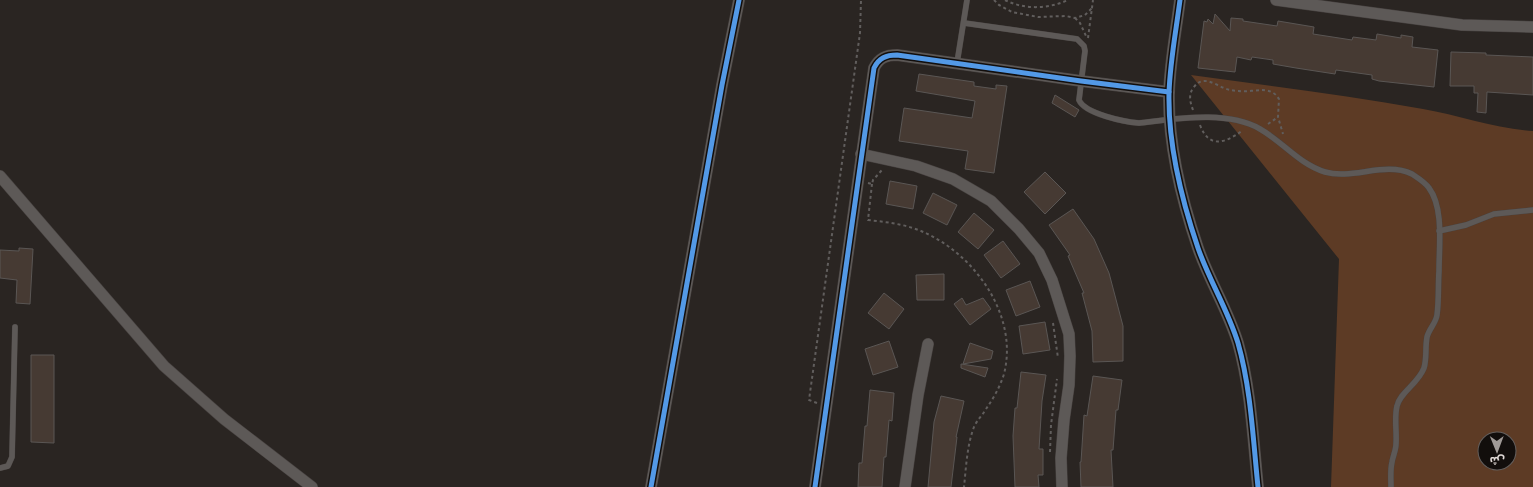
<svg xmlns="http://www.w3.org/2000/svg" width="1533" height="487" font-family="'Noto Sans','Noto Sans Arabic',sans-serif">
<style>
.green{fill:#5d3b25;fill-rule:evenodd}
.building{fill:#463a33;stroke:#5a5654}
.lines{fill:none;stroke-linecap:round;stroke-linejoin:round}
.lane-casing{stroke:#474240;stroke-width:6}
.street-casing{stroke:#474240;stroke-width:12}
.path{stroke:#615e5d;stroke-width:2;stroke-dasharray:3 3;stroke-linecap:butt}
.lane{stroke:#5d5957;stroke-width:5.5}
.street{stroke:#5d5957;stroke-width:11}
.cycleway-casing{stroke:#120e0c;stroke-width:8}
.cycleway{stroke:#5399e6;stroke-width:5}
</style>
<rect width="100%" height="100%" fill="#2a2522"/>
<!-- green -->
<path class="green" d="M1191,75c77,11 155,20 232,34 36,6 73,20 110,22v356h-202l8,-228zM1485,439h24v24h-24z"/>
<!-- building -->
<g class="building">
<polygon points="1215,14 1230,31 1231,18 1243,19 1243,21 1277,26 1278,21 1314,27 1313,34 1352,40 1353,37 1376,40 1377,34 1401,38 1401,35 1413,37 1412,47 1438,50 1434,87 1379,81 1372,79 1372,75 1336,70 1335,74 1296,68 1273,64 1273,60 1252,57 1251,60 1237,57 1235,72 1198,68 1204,21 1207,22 1208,19 1213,24"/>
<polygon points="1451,52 1486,53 1486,55 1533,57 1533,95 1487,92 1486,113 1477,112 1478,93 1474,93 1474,86 1450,86"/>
<polygon points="919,74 974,82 974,86 996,89 996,85 1007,86 994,173 965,169 968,151 899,141 904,108 972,118 975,101 916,91"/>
<polygon points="1055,95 1079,110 1075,117 1052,103"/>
<polygon points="1045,172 1066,193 1045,214 1024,192"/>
<polygon points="890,181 917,186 913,209 886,204"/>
<polygon points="933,193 957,205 947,225 923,213"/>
<polygon points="1073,209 1094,239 1109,273 1123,326 1123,361 1093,362 1092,331 1082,293 1084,293 1068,256 1070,255 1049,225"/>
<polygon points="974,213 994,230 978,249 958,232"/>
<polygon points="1003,241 1020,264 1001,278 984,255"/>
<polygon points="19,248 33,249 30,304 16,303 17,280 0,278 0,250 19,251"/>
<polygon points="944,274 944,300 917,300 916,275"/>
<polygon points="1030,281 1040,307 1016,316 1006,290"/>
<polygon points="884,293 904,309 889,329 868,313"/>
<polygon points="962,298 966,305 983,298 991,309 970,325 954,304"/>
<polygon points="1045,322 1050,350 1023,354 1019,326"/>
<polygon points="889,341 898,367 873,375 865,349"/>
<polygon points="970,343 993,351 991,359 963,364"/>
<polygon points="31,355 54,355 54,443 31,442"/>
<polygon points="961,364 988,368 985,377 961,368"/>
<polygon points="1021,372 1046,375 1042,401 1039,449 1043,449 1043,475 1038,475 1039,487 1015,487 1013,436 1015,408 1017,408"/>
<polygon points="1093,376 1122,380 1118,410 1116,410 1113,450 1111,450 1113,487 1081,487 1080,462 1081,462 1084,415 1087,416"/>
<polygon points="870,390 894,393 892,421 889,420 886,457 884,457 882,487 858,487 859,463 862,463 865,426 867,426"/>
<polygon points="941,396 964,401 956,437 957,437 951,487 928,487 934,422"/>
</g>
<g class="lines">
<!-- lane casing -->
<g class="lane-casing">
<g id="lane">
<path d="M964,23l113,16 7,7 1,5 -6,49c6,14 46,22 60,23 37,-4 88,-13 121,6 23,13 39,35 65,43 28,8 60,-11 87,2 6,4 13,8 17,14 15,20 10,58 10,83 -1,14 0,29 -2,44 -1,8 -8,14 -10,22 -2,11 0,21 -3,31 -6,16 -24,24 -27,38 -3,12 0,26 -1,38 0,6 -3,12 -4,18 -2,9 -1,16 -1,25"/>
<polyline points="957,63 967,0"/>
<polyline points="1439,231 1466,225 1494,214 1533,210"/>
<polyline points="0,468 8,466 12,457 15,327"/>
</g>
</g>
<!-- street casing -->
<g class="street-casing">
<g id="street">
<path d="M1180,0c-4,31 -10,62 -11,93 -1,50 13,108 29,155 11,32 30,62 40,95 13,46 15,96 20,144"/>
<polyline points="1276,0 1462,25 1533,27"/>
<polyline points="861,154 916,166 953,179 991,201 1019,229 1039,253 1052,280 1069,334 1070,356 1069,385 1064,420 1061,458 1062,487"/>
<polyline points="0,176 164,366 224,419 312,487"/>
<polyline points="651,487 722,85 739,0"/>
<path d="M815,487l59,-419c5,-10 12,-13 23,-13l184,26 88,11"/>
<polyline points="905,487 918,395 928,344"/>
</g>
</g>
<!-- path -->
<g class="path">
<polyline points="994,0 999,5 1012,12 1038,17 1066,16 1075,18 1085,15 1092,8"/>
<path d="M1005,0c20,10 43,9 63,0"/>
<polyline points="1075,18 1080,23 1086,36"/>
<polyline points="1088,38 1093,0"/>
<path d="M1193,110c-3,-8 -5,-16 1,-23 9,-12 20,-3 30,1 5,2 10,3 15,3 14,2 31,-7 40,8l-1,18 5,17"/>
<polyline points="1268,124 1278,117"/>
<path d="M1200,125c9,24 25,18 42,6"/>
<polyline points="868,183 872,184 873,180 882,170"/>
<path d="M872,184l-4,36c18,2 36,4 53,11 53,22 98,84 83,143 -4,13 -11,25 -18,35 -4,7 -9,11 -12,18 -7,18 -8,41 -10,60"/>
<polyline points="1053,323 1058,358"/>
<polyline points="817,403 809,400 860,33 861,0"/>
<polyline points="1050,452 1051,425 1057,379"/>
</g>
<!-- lane -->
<use href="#lane" class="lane"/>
<!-- street -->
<use href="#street" class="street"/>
<!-- cycleway casing -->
<g class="cycleway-casing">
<g id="cycleway">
<path d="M1180,0c-4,31 -10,62 -11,93 -1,50 13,108 29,155 11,32 30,62 40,95 13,46 15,96 20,144"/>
<polyline points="651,487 722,85 739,0"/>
<path d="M815,487l59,-419c5,-10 12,-13 23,-13l184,26 88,11"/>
</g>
</g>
<!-- cycleway -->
<use href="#cycleway" class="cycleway"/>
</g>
<!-- north arrow -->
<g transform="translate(1497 451) rotate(179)"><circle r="19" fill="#120e0c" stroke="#645f5d"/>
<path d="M0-3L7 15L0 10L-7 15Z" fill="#a09a97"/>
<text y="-6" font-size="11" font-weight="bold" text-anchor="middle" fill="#e0d9d6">ش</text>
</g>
</svg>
